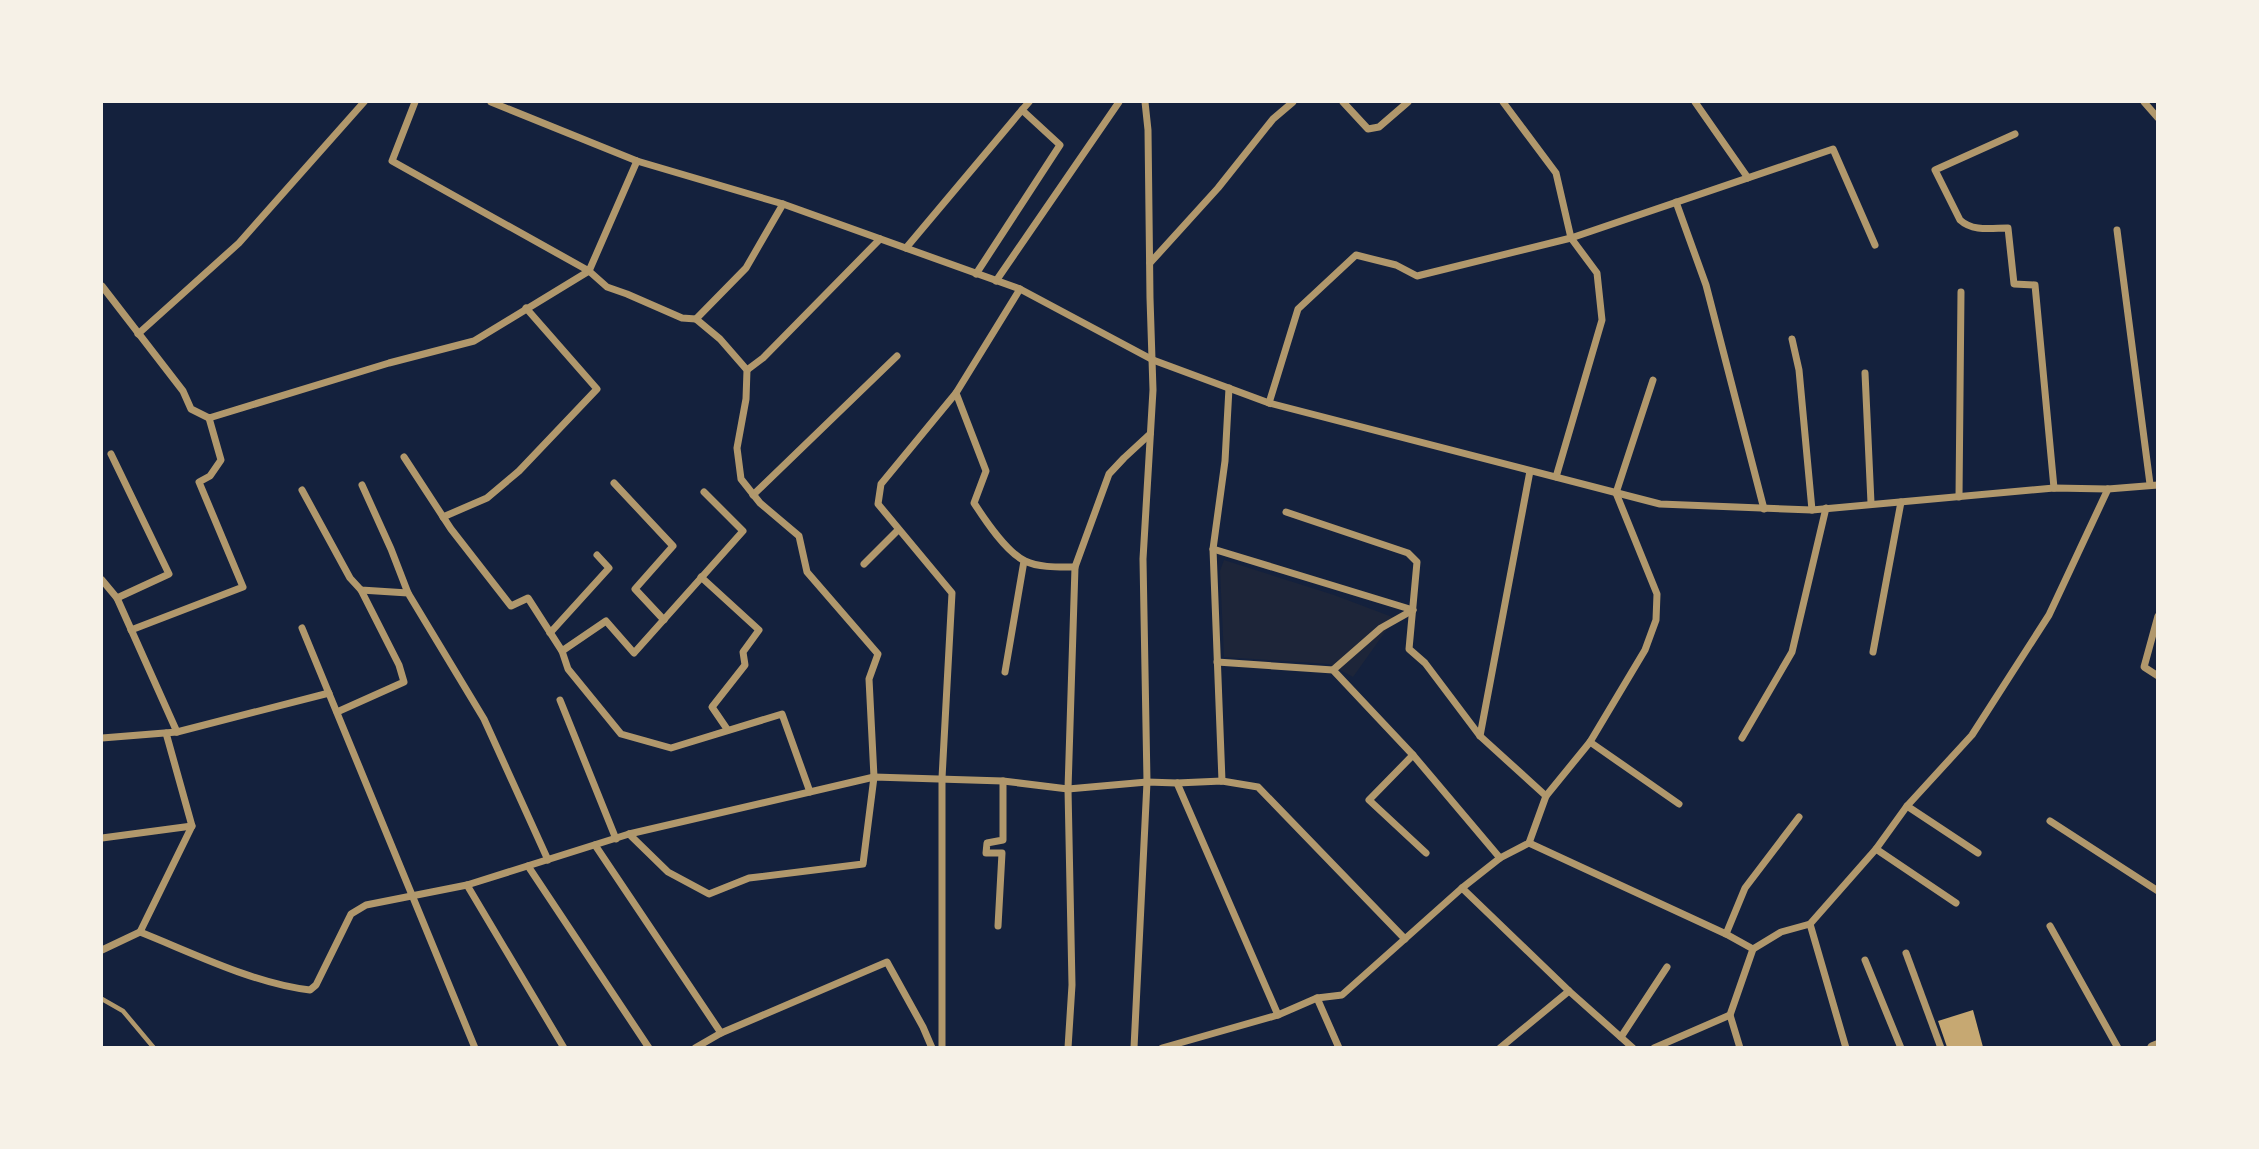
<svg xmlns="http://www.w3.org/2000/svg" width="2259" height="1149" font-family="'Golos Text',sans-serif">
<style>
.green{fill:#1d2539}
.building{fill:#c6a872}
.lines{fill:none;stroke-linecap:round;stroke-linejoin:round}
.service{stroke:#b1986c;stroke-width:4.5}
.minor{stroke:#b1986c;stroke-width:7}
.tertiary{stroke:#b1986c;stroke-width:12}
</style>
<rect width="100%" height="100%" fill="#14213d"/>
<!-- green -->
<polygon class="green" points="1224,560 1334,595 1395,618 1353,677 1329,664 1224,657 1220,571"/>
<!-- building -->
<polygon class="building" points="1973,1010 1983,1047 1947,1047 1938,1021"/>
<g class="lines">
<!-- service -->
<polyline class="service" points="102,999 123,1011 154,1048"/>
<!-- minor -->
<g class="minor">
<polyline points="415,102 392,161 589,271 637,161"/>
<polyline points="491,102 637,161 783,204 1020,289 1153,360 1269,403 1660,504 1812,510 2054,488 2108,489 2158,485"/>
<polyline points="1343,102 1368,129 1379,127 1408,102"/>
<polyline points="1503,102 1556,173 1571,238 1597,273 1602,320 1556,477"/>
<polyline points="1695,102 1748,178"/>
<polyline points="2144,102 2158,118"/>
<path d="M2015,134l-80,36 25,50c13,12 32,8 48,8l6,56 21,1 19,203"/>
<polyline points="1676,202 1706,285 1764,509"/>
<polyline points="2117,230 2150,484"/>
<polyline points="906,248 1022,110"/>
<polyline points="1150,263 1218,188 1273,119 1293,102"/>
<polyline points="976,274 1060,145 1022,110 1029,102"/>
<polyline points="996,281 1119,102"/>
<polyline points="102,286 183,391 191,409 209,418 389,363 474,341 589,271 607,287 627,294 682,318 696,319"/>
<path d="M1020,289l-64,104 30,78 -12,32c11,17 32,49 51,58 15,7 34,6 50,6"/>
<polyline points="138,334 239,243 364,102"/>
<polyline points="1792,339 1799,370 1812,510"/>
<polyline points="747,370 763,358 880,239"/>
<polyline points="1865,373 1871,503"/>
<polyline points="1269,403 1298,309 1356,255 1396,265 1417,276 1571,238 1833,149 1875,245"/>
<polyline points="111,454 169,574 117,598"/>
<polyline points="404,457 451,529 511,606 528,598 562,651 568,669 621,734 671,748 782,714 810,792"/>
<polyline points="614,483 673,546 635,589 664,620"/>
<polyline points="362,485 391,549 408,593"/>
<polyline points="302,490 350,578 361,590 408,593 484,719 548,860"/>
<polyline points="753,495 897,356"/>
<polyline points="1959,497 1961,292"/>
<polyline points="1286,512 1408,553 1417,562 1409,649 1425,663 1480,736 1546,796"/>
<polyline points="443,517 487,498 519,471 597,389 526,308"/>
<polyline points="1213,549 1413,610"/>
<polyline points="864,564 898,530"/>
<polyline points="701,577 759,630 743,652 745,665 712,707 727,729"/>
<polyline points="102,580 117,598 177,732"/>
<polyline points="2158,616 2144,667 2158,676"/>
<polyline points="302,628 475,1048"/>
<polyline points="131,630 243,587 199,482 210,476 221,460 209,418"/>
<polyline points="550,633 609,568 597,555"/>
<polyline points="562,651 606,621 634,653 743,531 704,492"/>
<polyline points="1873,652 1901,502"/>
<polyline points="1217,662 1333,670 1413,755 1500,858"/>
<polyline points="1333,670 1381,628 1413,610"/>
<polyline points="1005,672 1024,561"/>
<polyline points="560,700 616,839"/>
<polyline points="337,712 404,682 399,665 361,590"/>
<polyline points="1480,736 1530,471"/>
<polyline points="102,738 177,732 329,693"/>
<polyline points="1742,738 1792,652 1826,508"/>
<polyline points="1590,742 1679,804"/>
<polyline points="1413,755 1369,800 1426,853"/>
<polyline points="1222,781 1213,549 1225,461 1229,388"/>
<polyline points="1177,783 1278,1015"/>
<polyline points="1907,806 1978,853"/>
<polyline points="2050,821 2158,891"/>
<polyline points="629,834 668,872 709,894 749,878 863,864 874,777 869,679 878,654 807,572 799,536 760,503 741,479 737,448 746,399 747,370 720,339 696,319 746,268 783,204"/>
<polyline points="102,838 192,826"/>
<polyline points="1529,843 1726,934 1753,949"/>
<polyline points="595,845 721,1033"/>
<polyline points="1876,849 1956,903"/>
<polyline points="528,866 649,1048"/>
<polyline points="467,885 564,1048"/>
<polyline points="1462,888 1569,991 1633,1048"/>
<polyline points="1810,924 1846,1048"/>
<polyline points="998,926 1002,853 986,853 987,843 1003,840 1003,781"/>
<polyline points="2050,926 2118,1048"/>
<path d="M140,932c53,21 115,52 170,58l6,-5 35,-71 15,-9 101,-20 162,-51 245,-57 129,4 65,8 79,-7 30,1 45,-2 36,6 147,152"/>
<polyline points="1726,934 1745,888 1799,817"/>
<polyline points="102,950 140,932 192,826 166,733"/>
<polyline points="1906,953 1941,1048"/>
<polyline points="1865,960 1901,1048"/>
<polyline points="1317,998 1339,1048"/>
<polyline points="1730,1015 1740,1048"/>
<polyline points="1621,1037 1667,967"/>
<polyline points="695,1048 721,1033 887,962 923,1027 932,1048"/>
<polyline points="942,1048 942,778 952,593 878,504 881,484 956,393"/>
<polyline points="1068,1048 1072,985 1068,789 1075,567 1109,474 1124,458 1150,434"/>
<polyline points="1134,1048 1147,782 1143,559 1153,390 1150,298 1148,130 1145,102"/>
<polyline points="1162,1048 1278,1015 1317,998 1342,995 1462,888 1500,858 1529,843 1546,796 1590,742 1645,650 1656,620 1657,594 1616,493 1653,380"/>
<polyline points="1500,1048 1569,991"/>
<polyline points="1654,1048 1730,1015 1753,949 1781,932 1810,924 1876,849 1907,806 1972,735 2049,615 2108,489"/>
</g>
<!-- tertiary -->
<polyline class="tertiary" points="2153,1048 2158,1046"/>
</g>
<!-- border -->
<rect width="2259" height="1149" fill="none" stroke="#f6f1e7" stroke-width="206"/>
</svg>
